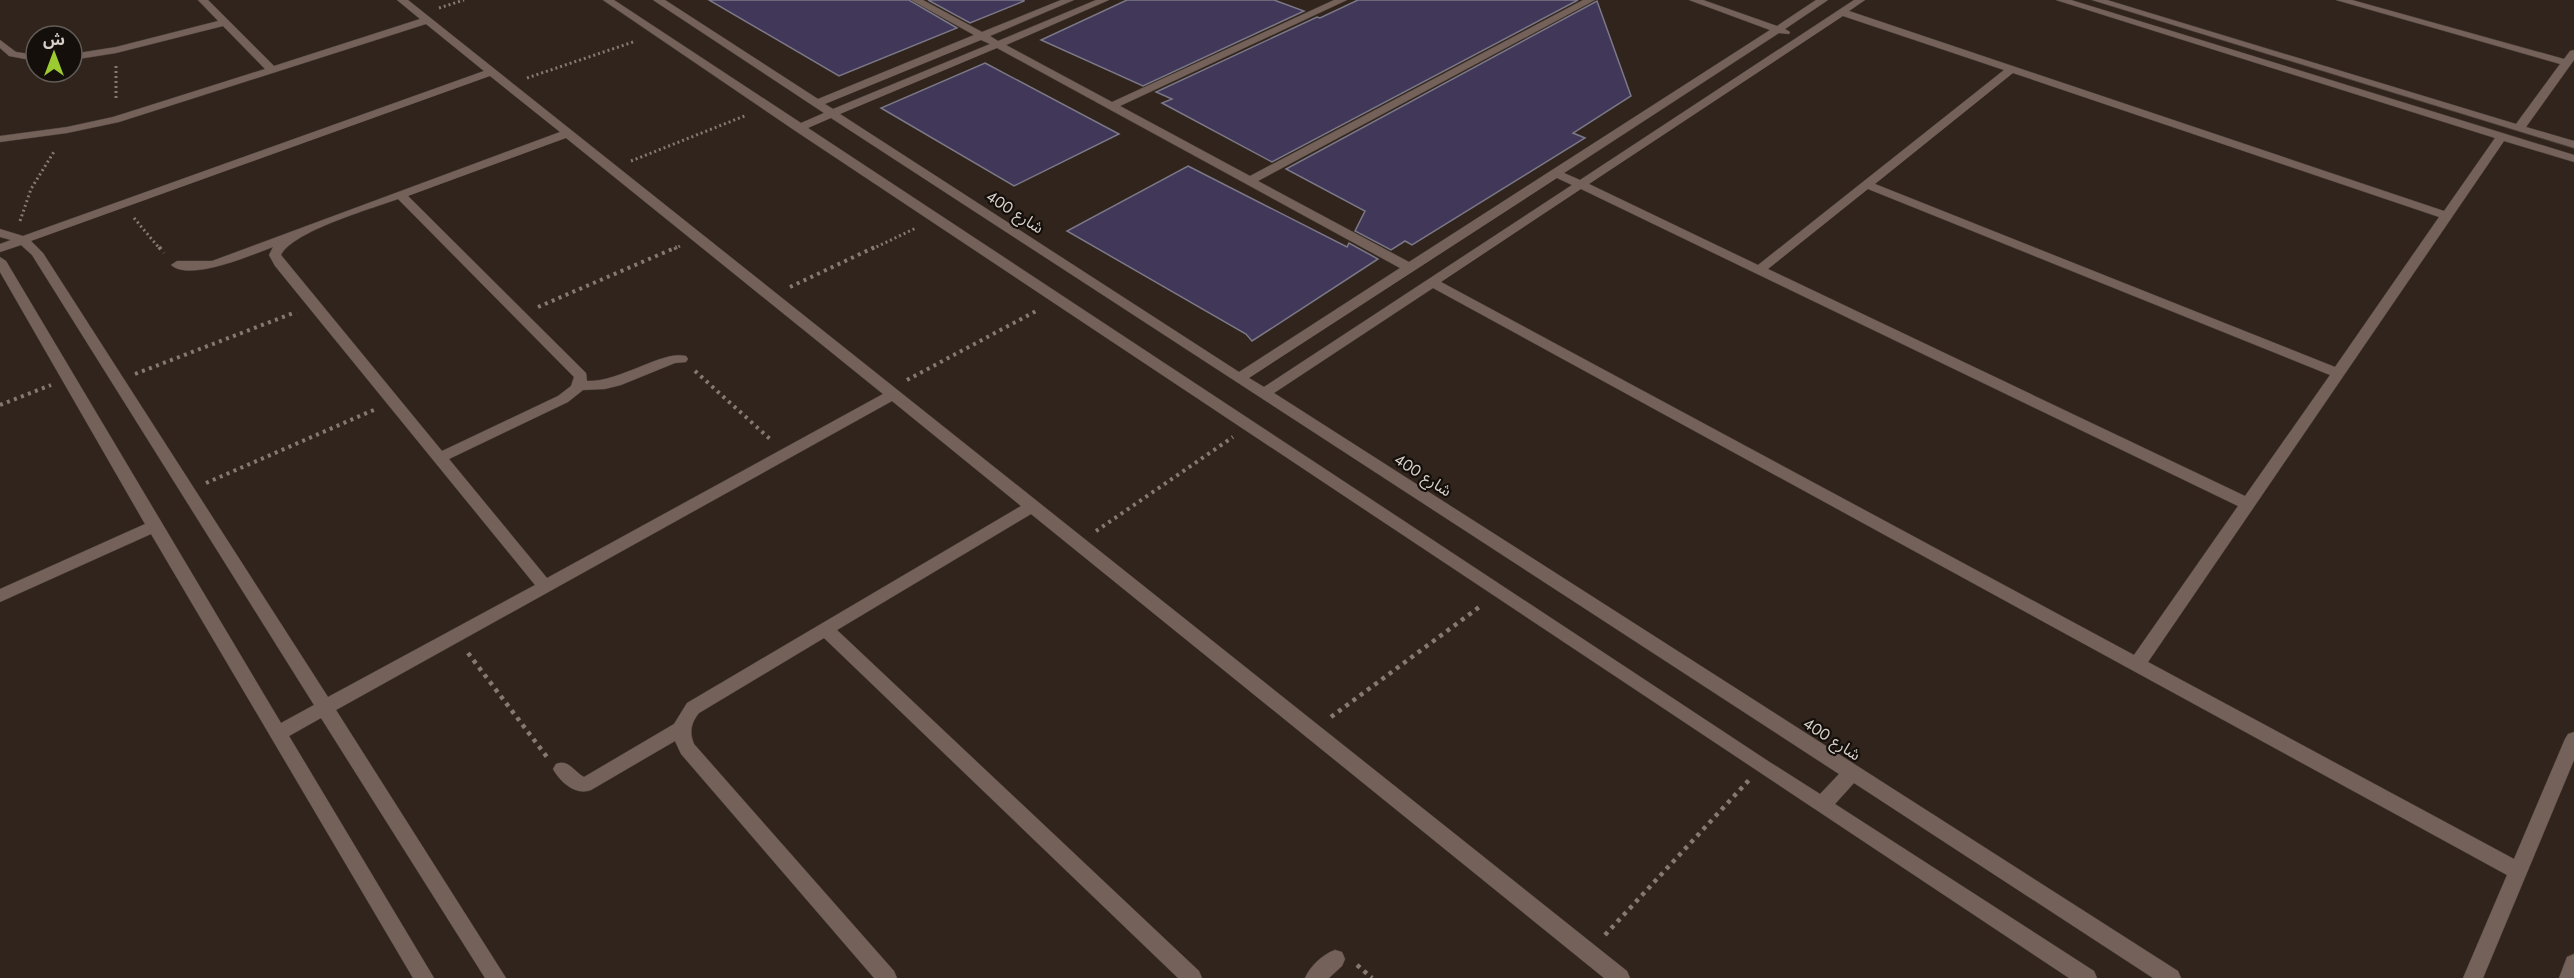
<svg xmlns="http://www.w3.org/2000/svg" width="2574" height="978" font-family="Jost,'Noto Sans Arabic',sans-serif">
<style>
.building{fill:#413759;stroke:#7b7887;stroke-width:1.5}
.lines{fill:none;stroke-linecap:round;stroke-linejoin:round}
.minor-casing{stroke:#4b4038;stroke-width:1}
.path-far2{stroke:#847a73;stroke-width:3;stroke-dasharray:2 3;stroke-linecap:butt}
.path-far1{stroke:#847a73;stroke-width:4;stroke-dasharray:3 4.5;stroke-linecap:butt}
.path{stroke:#847a73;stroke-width:4.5;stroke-dasharray:4 5;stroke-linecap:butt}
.minor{fill:#73615a;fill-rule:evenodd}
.labels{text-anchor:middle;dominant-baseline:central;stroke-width:4.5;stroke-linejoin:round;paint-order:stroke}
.street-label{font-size:16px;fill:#d8d0ca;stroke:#140f0b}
</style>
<rect width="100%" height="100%" fill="#30241c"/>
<!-- building -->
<g class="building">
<polygon points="709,0 909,0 957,28 839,76"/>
<polygon points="928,0 1024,0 1024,1 970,23"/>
<polygon points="1127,0 1274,0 1304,11 1143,86 1041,40"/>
<polygon points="1358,0 1578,0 1272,162 1162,103 1172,99 1156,92 1317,17 1320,18"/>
<polygon points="1597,1 1631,96 1573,133 1585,138 1412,245 1405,241 1391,250 1355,231 1365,211 1286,169"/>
<polygon points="985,63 1119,134 1014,186 881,108"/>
<polygon points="1188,166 1347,247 1349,243 1378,259 1252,341 1246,334 1067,231"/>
</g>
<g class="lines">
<!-- minor casing -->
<g class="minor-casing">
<g id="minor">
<path d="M198,0h10l66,66 146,-47 -23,-19h11l1219,971 3,7h-26l-573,-464 -194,116 362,341 3,7h-24l-354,-340 -125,75c-8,10 -10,19 -5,31l200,227 3,7h-23l-193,-224 -6,-13 -84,49c-15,6 -31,-8 -38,-21l3,-5c13,-5 17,7 28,13l90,-53 13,-21 334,-197 -129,-105 -556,309 170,268h-21l-164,-260 -32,18 145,242h-21l-262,-444 -151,68v-13l145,-65 -145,-252v-15l6,4 275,462 33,-18 -282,-450 -11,-10 -21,7v-8l11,-4 -11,-3v-8l23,7 461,-165 -58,-47 -307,98 -52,11 -67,9v-6l67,-9 46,-10 152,-48 -42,-43 -107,27 -44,7v-6l44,-7 102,-26zM490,76l70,56 -348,129h-35l-6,4c19,17 80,-10 102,-18l-4,8 6,11 260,319 -207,112 -285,-444 -12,-12zM566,138l317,256 -336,184 -98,-119 119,-57 15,-12 22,-1 16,-4 54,-22 11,-1 2,-3 -2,-3c-24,-6 -65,26 -99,25l-1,-8 -178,-177zM398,199l176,178 -3,9 -13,10 -116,55 -161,-196c12,-24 90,-46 117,-56z"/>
<path d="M603,0h11l187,123 23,-10 -171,-113h12l153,99 156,-64 -63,-35h12l59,32 79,-32h13l-84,36 8,5 98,-41h13l-103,45 106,57 222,-102h13l-227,106 130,70 333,-176h12l-337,181 151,81 361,-232 -81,-30h14l74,26 39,-26h12l-43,29 5,3 -1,2 -10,-1 -215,140 16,7 274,-180h11l-16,11 595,200 51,-73 -439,-138h15l503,155v7l-70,-21 -356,521 366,197 51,-120 3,-5 6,-2v28l-91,218h-20l44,-103 -1074,-587 -159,105 904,578 3,7h-28l-299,-195 -19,21 259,167 3,7h-28l-1275,-848zM1843,16l161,54 -246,195 -169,-81zM981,40l9,4 -157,65 -8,-5zM997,48l403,220 -161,104 -399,-258zM2013,73l426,144 -104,150 -460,-183zM831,118l1008,656 -19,20 -52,-33 -960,-633zM1557,178l15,7 -308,202 -15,-9zM1581,189l657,317 -104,149 -693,-373zM1868,189l462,186 -85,121 -477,-227z"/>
<polygon points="2092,0 2107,0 2516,124 2560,64 2336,0 2352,0 2564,59 2570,51 2574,50 2574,60 2526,127 2574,141 2574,148"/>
<polygon points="0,40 16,52 36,55 36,61 9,56 0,48"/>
<path d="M1335,950l7,2 3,7 -3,7 -13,12h-24c5,-12 18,-24 30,-28z"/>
<polygon points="2574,954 2574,978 2559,978 2567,957"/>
</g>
</g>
<!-- path-far2 -->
<g class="path-far2">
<polyline points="439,8 464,0"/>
<polyline points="116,66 116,101"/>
<polyline points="527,78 636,41"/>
<polyline points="631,161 747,115"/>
<polyline points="134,218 160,249"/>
<polyline points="20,221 31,189 55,150"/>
<polyline points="674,249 680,246"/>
<polyline points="872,249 916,228"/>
</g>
<!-- path-far1 -->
<g class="path-far1">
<polyline points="159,247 164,253"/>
<polyline points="790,287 875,247"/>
<polyline points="538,307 677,247"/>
<polyline points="695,371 770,439"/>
<polyline points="135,374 296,312"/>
<polyline points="907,380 1038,310"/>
<polyline points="0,405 51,385"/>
<polyline points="206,483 376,409"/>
<polyline points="1096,531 1233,437"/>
</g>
<!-- path -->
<g class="path">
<polyline points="468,653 547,757"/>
<polyline points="1331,717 1482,605"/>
<polyline points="1605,935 1749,780"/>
<polyline points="1357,965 1372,978"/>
</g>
<!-- minor -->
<use href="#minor" class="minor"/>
</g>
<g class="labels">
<!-- street labels -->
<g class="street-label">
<text transform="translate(1015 212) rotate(33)">شارع 400</text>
<text transform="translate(1423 475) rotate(33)">شارع 400</text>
<text transform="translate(1832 739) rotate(33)">شارع 400</text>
</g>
</g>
<!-- north arrow -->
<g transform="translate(54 54)"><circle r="28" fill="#140f0b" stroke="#625c57" stroke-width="1.5"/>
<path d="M0-4.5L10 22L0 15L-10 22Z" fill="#9cca31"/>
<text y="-9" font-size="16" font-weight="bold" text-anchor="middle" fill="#d8d0ca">ش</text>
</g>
</svg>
